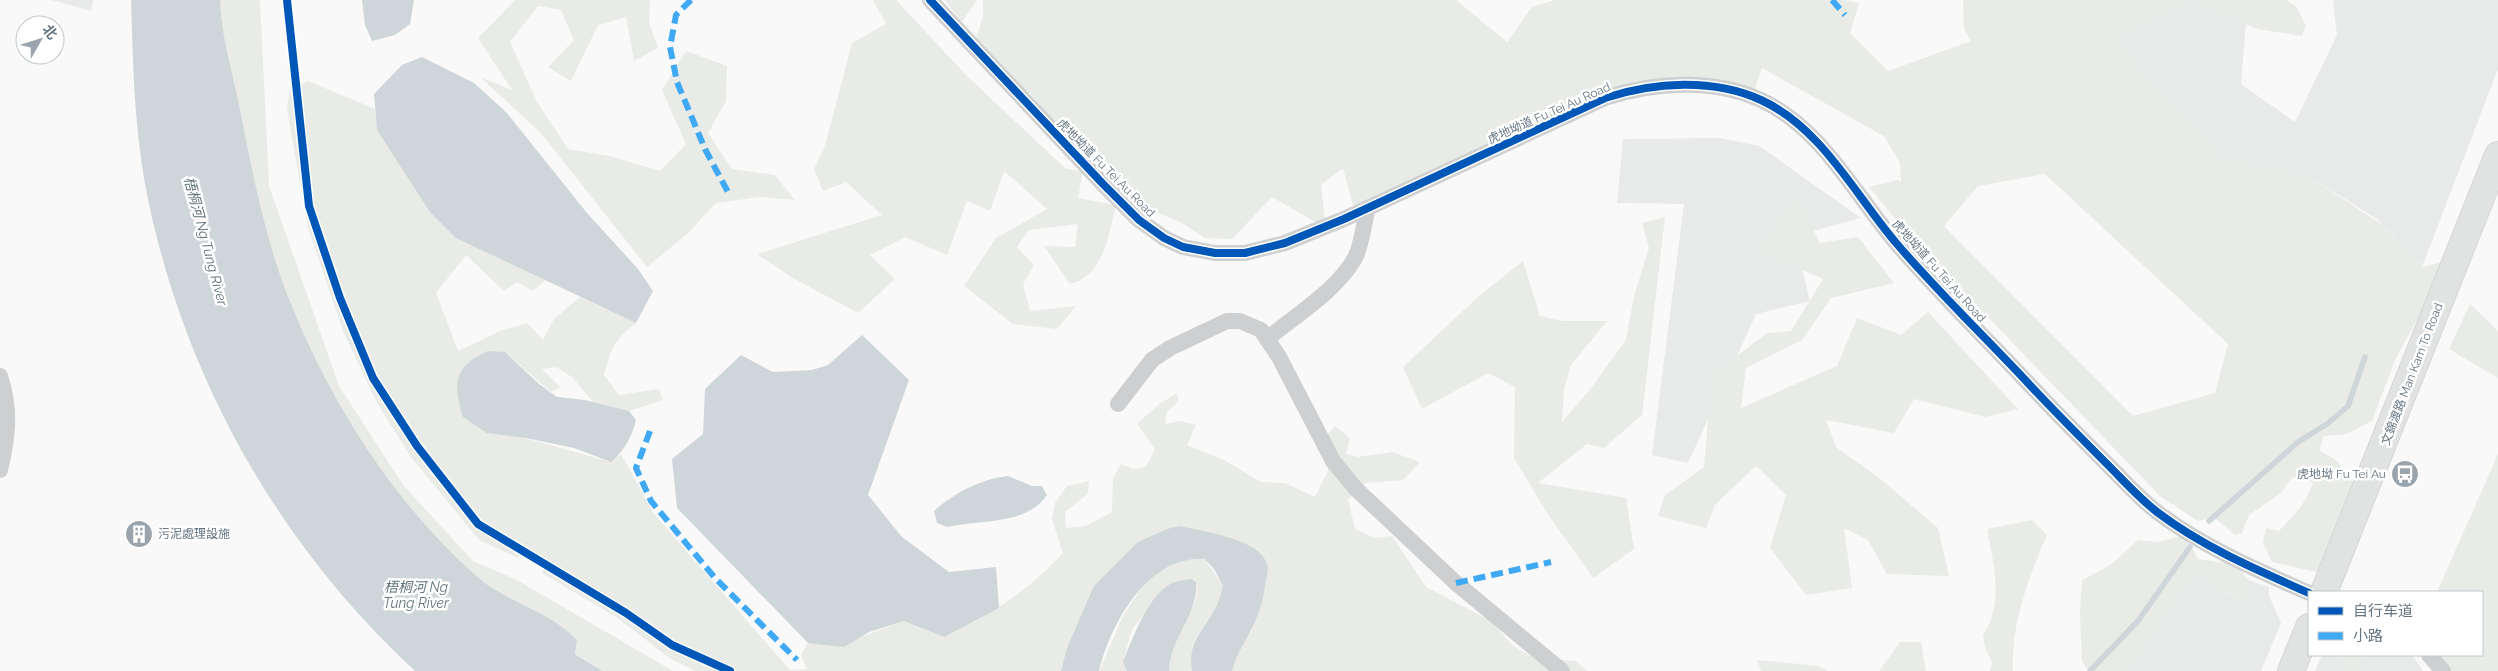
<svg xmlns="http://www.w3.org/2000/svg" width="2498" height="671" font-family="Raleway,'Noto Sans SC',sans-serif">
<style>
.built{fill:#e8e9e9}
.green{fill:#e8ebe6;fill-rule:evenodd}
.water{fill:#ced6d9}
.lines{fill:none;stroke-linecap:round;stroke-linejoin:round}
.stream{stroke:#ced6d9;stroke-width:5.5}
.primary-casing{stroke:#d5d6d7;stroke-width:28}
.minor{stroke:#cecfd0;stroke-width:16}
.primary{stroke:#e1e2e2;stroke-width:26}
.quiet{stroke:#3fa9f5;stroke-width:6;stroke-dasharray:12 6;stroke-linecap:butt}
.cycleway-casing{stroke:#fff;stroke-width:11}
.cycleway{stroke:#0057b8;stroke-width:8}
.labels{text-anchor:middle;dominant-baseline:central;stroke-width:5;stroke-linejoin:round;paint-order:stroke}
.street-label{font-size:12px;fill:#657683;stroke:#fff}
.poi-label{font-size:12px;fill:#657683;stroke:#fff;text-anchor:end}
.water-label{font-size:14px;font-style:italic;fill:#60757c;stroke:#fff}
</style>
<rect width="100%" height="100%" fill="#f9f9f9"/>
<!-- built -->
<g class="built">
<polygon points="52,0 93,0 91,11"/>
<polygon points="2082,0 2193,0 2246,23 2241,84 2295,122 2337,35 2333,0 2498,0 2498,69 2422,267 2377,219 2311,178 2223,160 2142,75"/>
<polygon points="1720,138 1759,146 1861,218 1794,236 1810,301 1756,314 1688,463 1652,455 1684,204 1617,203 1623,139"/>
<polygon points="2194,571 2238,600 2249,580 2269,587 2269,596 2281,623 2261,671 2128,671"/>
<polygon points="2322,655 2412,655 2423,671 2315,671"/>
</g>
<!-- green -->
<g class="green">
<path d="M220,0h40l9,186 70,200 65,100 69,75 42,18 158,92h-71l-27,-18 2,-13c-29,-31 -73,-38 -103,-66 -80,-72 -142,-169 -182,-268 -25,-62 -39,-128 -52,-193 -7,-37 -19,-75 -20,-113z"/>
<polygon points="515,0 650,0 649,22 658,48 634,61 626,17 598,25 571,81 548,67 574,40 561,10 538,6 510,42 537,102 568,149 610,156 660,171 686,144 662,90 686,51 727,66 726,101 708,133 732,169 775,175 795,200 760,197 716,203 687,234 647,267 540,132 480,77 512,90 478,38"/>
<path d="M873,0h23l70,75 100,94 17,2 -5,27 38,7c-7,29 -12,71 -46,79l-26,-38 31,1 3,-23 -49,6 -12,17 17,18 -11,19 7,27 46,-5 -19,23 -44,-5 -49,-38 32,-48 51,-29 -43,-38 -14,40 -23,-10 -20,54 -42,-18 -35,18 25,24 -37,34 -65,-35 -36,-24 125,-39 -36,-33 -23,9 -9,-22 11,-23 27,-103 34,-19z"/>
<polygon points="945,0 977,0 962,22"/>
<path d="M983,0h473l51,42 25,-35 23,-7h289l15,3 -9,30 38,38 83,-30 -7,-12 -1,-29h226l-77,38 110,121 89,19 70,46 41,43 21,-5 -19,45 -29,53 -23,61 -25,13 -23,2 -5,14 17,10 19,25 -34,88 -49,-11 -9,-20 3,-14 13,3c14,-15 28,-28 34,-49l-21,-5 -11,16 -32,22 -7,18 -7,2 -21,-18 -16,4 -38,-25 -252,-262 -39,-47 29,-7 3,2 -1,-19 -16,-27 -122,-68 -10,29 -44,-16 -88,4 -263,136 -14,-53 -22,17 5,43 -54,-31 -40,42 -27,-1 -23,-15 -30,-13 -11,-9 -20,-26 -33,-22 -37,-34 -21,-26 -17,-1 -37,-53 7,-23zM2045,174l183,170 -13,49 -82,23 -189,-190 34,-40z"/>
<polygon points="2193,0 2286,0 2296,6 2306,26 2302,36 2257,29"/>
<path d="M308,81l67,28 2,21 85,110 83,40 -12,11 -16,-9 -13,9 -38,-36 -30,38 22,58 42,-20 27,-8 16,17 11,-21 26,-22 56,26c-22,17 -25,26 -32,52l15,20 40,-6 4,11 -34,11 -36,-9 -21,-25 -16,-10 -14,2 18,18 -9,5 -42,-37 -22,78 34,4 90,25 10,-8 33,60 136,156 17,-1 -6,-14 7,-12h36l60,-22 40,16c49,-25 81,-43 119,-84l-11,-34 3,-16 12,-17 22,-5 -1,13 -23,18 1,16 20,-2 26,-14 1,-34 8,-14 12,5 13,-2 9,-18 -18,-25 21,-19 19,-12 1,9 -11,9 -2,13 15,-3 16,4 -9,20 37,15 37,22 24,1 30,14 13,-26 -1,-35 8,-10 15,12 -4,16 12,3 34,-5 28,10 -17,18 -38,3 -17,16 7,30 20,9 17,-2 34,51 65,34 22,25 20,11 43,4 11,10h-355l4,-17 16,-24 11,-34 -84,-70 -115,145h-368l-24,-11 -56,-43 -74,-44 3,-6 -24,-14 -3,5 -39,-18 -68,-83 -34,-54 -34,-72 -35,-103 -21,-118 3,-21z"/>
<polygon points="1797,198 1820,243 1858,237 1894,283 1831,298 1802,340 1746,368 1741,408 1837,366 1857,318 1901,335 1928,312 2018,409 1985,417 1914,399 1894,433 1826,420 1836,447 1878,477 1938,528 1949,576 1887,574 1868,540 1844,528 1852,588 1806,595 1770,548 1786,495 1756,466 1715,505 1706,528 1658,516 1665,495 1704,467 1712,375 1767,333 1791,331 1823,279 1756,249"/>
<polygon points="1665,217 1642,415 1604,448 1587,444 1538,483 1626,498 1634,549 1593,578 1547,513 1514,458 1515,387 1488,373 1422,409 1403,367 1479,296 1523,261 1540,316 1563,321 1607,321 1571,365 1564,390 1562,422 1588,392 1626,340 1634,296 1649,248 1642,223"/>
<polygon points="2470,304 2498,331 2498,378 2449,349"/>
<polygon points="2498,454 2498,671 2440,671 2429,655 2482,655 2482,592 2437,592"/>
<path d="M2032,520l15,15c-19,45 -36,87 -34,136h-23l2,-8 -7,-16 -2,-12c21,-30 11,-71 4,-106z"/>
<polygon points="2185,535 2198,559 2234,564 2249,580 2242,602 2194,571 2128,671 2089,671 2082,661 2080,613 2082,580 2112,564 2138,540 2158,542"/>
<path d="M1188,556l17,3 18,27c-1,6 -1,14 -3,20 -13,27 -35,26 -26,65h-25c1,-9 1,-19 4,-28 9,-22 28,-35 23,-61l-25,1 -39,46 -9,33 4,9h-28l24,-55 25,-38z"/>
<polygon points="1900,642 1921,642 1926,671 1879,671"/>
<polygon points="2340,655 2362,655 2360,666 2353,671 2347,671 2339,659"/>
<polygon points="1757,660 1818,666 1828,671 1761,671"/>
</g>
<!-- water -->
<g class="water">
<path d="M131,0h89c1,36 13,74 20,110 13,66 26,133 52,196 40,99 102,196 182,268 30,28 74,35 103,66l-2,14 27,17h-187c-139,-128 -235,-301 -270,-487 -11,-61 -12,-122 -14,-184z"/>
<polygon points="362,0 414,0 410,24 395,35 372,41 365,25"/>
<polygon points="422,57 474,83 506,112 587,213 638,269 653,291 636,323 456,238 430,212 377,130 374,94 402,65"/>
<polygon points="862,335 909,380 868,495 902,537 949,572 996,567 999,608 944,637 904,621 869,632 844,647 808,643 677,508 672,459 703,434 705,389 741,355 773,372 812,370 828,365"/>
<path d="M488,351l17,1 34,32 18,13 28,3 44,11 7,9c-4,17 -12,31 -25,42l-37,-14 -48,-10 -39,-5 -24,-16c-10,-34 -10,-50 25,-66z"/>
<path d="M1008,476l24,10h10l5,9c-21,31 -67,24 -100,32l-10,-4 -3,-12c20,-18 47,-32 74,-35z"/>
<path d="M1179,526c23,5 81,13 88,38 2,6 -1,16 -2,22 -2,15 -7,31 -14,44 -8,16 -14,22 -19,41h-40c-4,-33 10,-36 23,-62 4,-6 6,-15 8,-23l-9,-17 -9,-10c-57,-4 -94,64 -106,112h-38l6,-23 27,-62 44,-44 29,-13z"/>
<path d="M1191,579l5,3c3,33 -26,54 -27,89h-42l-4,-9c9,-23 26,-68 49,-79 5,-2 13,-3 19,-4z"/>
</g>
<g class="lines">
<!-- stream -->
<g class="stream">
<polyline points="2209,521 2298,442 2327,424 2348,406 2365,357"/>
<polyline points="2090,671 2138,621 2190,547"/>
</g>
<!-- primary casing -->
<g class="primary-casing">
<g id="primary">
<polyline points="2324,592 2498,155"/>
<polyline points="2291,671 2309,627"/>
</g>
</g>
<!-- minor -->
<g class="minor">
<path d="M930,0l173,184 36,36 25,18 19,9 32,6h30l40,-10 59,-24 261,-121c49,-16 108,-20 156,2 61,28 94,95 136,144 41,48 88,93 131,139 26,28 53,55 80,82 16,16 31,33 49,47 46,35 100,58 152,81"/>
<path d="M1267,339c28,-23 73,-51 89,-83 6,-14 8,-33 12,-48"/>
<path d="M0,376c11,33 8,61 0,94"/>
<polyline points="1118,404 1152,360 1170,348 1227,321 1240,321 1261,330 1279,357 1333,461 1356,489 1456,583 1562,671"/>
<polyline points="2429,655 2443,671"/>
</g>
<!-- primary -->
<use href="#primary" class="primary"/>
<!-- quiet -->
<g class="quiet">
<polyline points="691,0 676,15 670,47 677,82 705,149 729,194"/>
<polyline points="1832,0 1845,15"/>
<polyline points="650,431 636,468 651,501 715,578 797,660"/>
<polyline points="1456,583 1551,562"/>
</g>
<!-- cycleway casing -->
<g class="cycleway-casing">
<g id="cycleway">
<polyline points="287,0 309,206 340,298 373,378 417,446 478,524 626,613 672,645 730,671"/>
<path d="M930,0l173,184 36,36 25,18 19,9 32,6h30l40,-10 59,-24 261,-121c49,-16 108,-20 156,2 61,28 94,95 136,144 41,48 88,93 131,139 26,28 53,55 80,82 16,16 31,33 49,47 46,35 100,58 152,81"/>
</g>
</g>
<!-- cycleway -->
<use href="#cycleway" class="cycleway"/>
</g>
<!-- icons -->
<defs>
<g id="bus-disc" transform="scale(1.4375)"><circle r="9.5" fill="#99a4ac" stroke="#fff"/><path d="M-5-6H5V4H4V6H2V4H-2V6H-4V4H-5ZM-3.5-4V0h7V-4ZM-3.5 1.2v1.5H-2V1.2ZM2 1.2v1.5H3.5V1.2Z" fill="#fff"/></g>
<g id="building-disc" transform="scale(1.4375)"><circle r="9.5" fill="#99a4ac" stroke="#fff"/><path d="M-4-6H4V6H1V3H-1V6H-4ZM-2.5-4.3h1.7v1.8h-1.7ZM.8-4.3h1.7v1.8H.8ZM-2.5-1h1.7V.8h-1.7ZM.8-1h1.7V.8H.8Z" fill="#fff"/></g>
</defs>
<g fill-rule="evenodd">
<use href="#bus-disc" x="2405" y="474"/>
<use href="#building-disc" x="139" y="534"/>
</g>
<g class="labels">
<!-- street labels -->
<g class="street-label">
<text transform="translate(1549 113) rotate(-24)">虎地坳道 Fu Tei Au Road</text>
<text transform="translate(1106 168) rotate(45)">虎地坳道 Fu Tei Au Road</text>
<text transform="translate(1939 271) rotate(48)">虎地坳道 Fu Tei Au Road</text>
<text transform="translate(2412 374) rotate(-69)">文錦渡路 Man Kam To Road</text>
</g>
<!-- poi labels -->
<g class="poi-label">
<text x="2386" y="474">虎地坳 Fu Tei Au</text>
<text x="158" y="534" text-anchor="start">污泥處理設施</text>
</g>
<!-- water labels -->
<g class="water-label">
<text transform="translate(206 241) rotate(75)">梧桐河 Ng Tung River</text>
<text x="416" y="587">梧桐河 Ng<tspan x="416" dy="16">Tung River</tspan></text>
</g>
</g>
<!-- legend -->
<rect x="2308" y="591" width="175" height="65" fill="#ffffff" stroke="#c1c8cd"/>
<rect x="2318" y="607" width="25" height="8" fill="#0057b8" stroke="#c1c8cd"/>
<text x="2353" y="616" font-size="15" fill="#657683">自行车道</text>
<rect x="2318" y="632" width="25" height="8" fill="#3fa9f5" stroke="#c1c8cd"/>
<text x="2353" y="641" font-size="15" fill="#657683">小路</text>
<!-- north arrow -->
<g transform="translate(40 40) rotate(51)"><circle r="24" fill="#ffffff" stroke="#c1c8cd"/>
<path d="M0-4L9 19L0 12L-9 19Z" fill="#99a4ac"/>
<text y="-8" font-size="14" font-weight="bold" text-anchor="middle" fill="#657683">北</text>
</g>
</svg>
